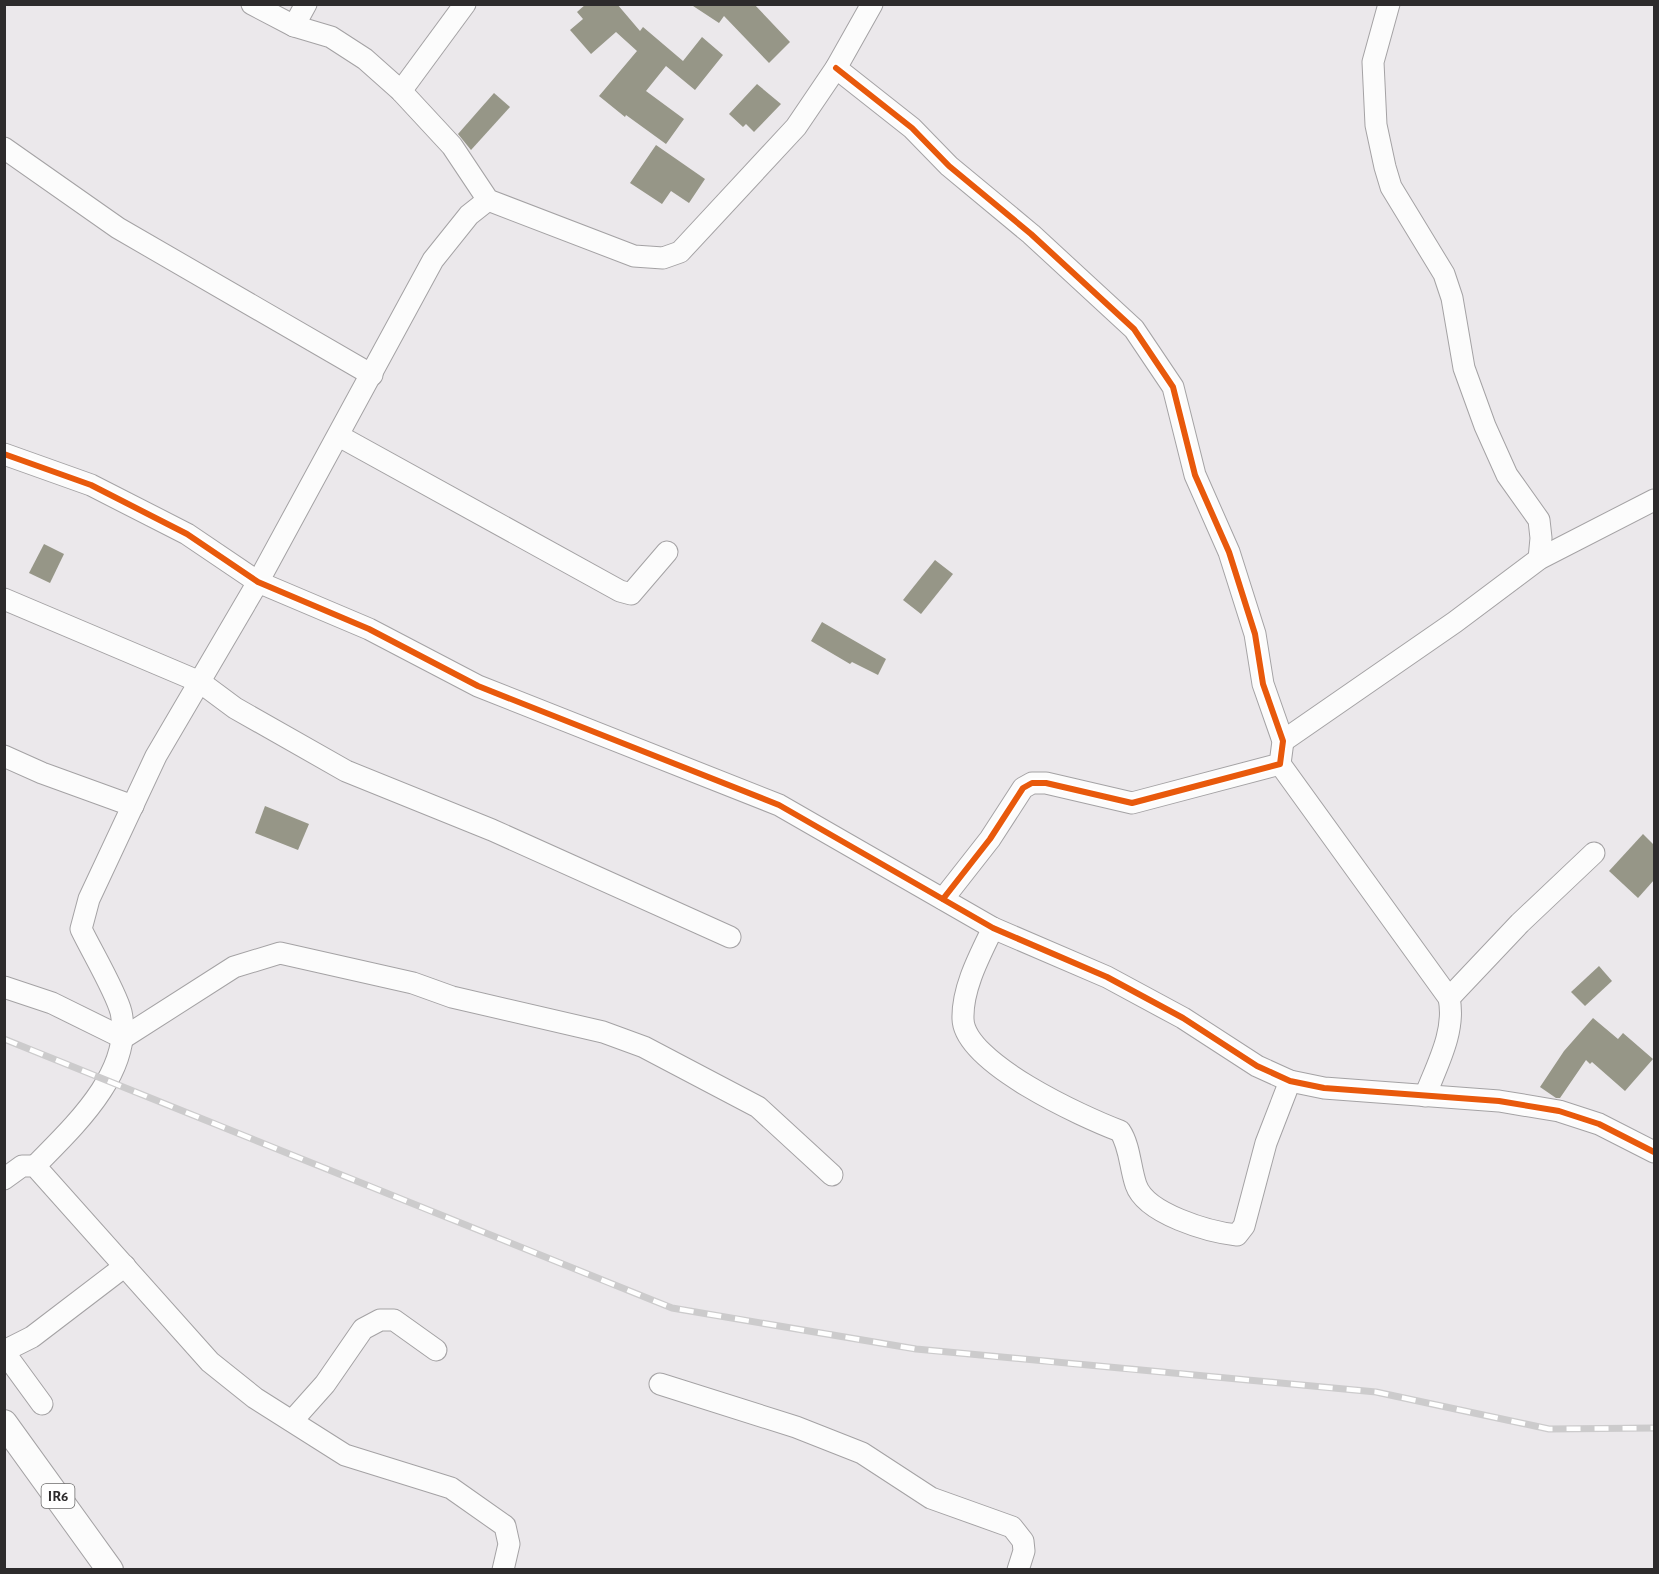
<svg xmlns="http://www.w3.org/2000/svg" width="1659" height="1574" font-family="'Alegreya Sans',sans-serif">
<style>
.building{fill:#969687}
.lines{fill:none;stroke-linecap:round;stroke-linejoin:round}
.minor-casing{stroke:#a4a2a4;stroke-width:23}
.major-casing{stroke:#a4a2a4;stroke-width:28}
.minor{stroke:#fcfcfc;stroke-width:21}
.major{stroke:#fcfcfc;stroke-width:26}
.rail-casing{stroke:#cccbcc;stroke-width:7}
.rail{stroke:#fff;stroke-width:4.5;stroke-dasharray:14;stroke-linecap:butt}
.cycleway-casing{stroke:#fff;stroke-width:10}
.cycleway{stroke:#e8590c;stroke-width:6}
.labels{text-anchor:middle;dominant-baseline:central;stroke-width:6;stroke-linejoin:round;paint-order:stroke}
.shield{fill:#fff;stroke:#6c6b6b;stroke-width:1.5}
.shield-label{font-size:15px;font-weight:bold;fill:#2d2b2c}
</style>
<rect width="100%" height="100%" fill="#ebe8eb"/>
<!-- building -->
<g class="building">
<polygon points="586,4 617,4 640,31 643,27 683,61 702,37 723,55 695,90 666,66 646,91 684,119 666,144 626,115 625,117 599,96 637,51 616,32 591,54 570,30 583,19 577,12"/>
<polygon points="690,4 754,4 790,42 769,63 724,16 719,23"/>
<polygon points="757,84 781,104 754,132 746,124 743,127 729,114"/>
<polygon points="494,93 510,107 471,150 458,134"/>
<polygon points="656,145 705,179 689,203 671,191 662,204 630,183"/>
<polygon points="44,544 64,554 50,583 29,573"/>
<polygon points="935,560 953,574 921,614 903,600"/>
<polygon points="822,622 886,659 878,675 852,662 850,664 811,641"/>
<polygon points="265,806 309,824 298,850 255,833"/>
<polygon points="1643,834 1654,845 1654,880 1638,898 1609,871"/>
<polygon points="1599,966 1612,981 1585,1006 1571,992"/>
<polygon points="1593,1018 1618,1039 1623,1033 1653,1059 1625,1091 1592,1062 1590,1064 1586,1060 1560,1098 1556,1098 1540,1087 1564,1051"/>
</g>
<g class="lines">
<!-- minor casing -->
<g class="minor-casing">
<g id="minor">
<polyline points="252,4 294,26 331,37 365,59 401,91 452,146 488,200 634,256 663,258 680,252 796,127 836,68 872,4"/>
<polyline points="1389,4 1373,62 1376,125 1385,167 1391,187 1444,274 1452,298 1464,368 1485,426 1507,475 1539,520 1541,538 1539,559"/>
<polyline points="294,26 306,4"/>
<polyline points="836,68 912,128 949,166 1031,234 1134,329 1173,387 1195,475 1229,552 1255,634 1263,684 1283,741 1280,764 1132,803 1046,783 1032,783 1023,788 990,839 943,899"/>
<polyline points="401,91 465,4"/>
<polyline points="4,148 118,228 372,375"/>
<polyline points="339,436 620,591 631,594 667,552"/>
<polyline points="4,454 91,485 187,534 258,582 369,629 478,686 779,805 993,928 1107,977 1183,1018 1257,1066 1290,1081 1324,1088 1499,1101 1559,1111 1599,1124 1654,1152"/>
<polyline points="4,599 200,682 235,708 346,771 492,830 730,937"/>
<polyline points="1283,741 1455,622 1539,559 1654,500"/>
<polyline points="4,756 42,773 133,806"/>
<path d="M1280,764l169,234c7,33 -12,67 -24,98"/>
<path d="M993,928c-13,27 -31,60 -30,91 1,44 120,98 157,112 10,15 10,37 16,54 10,29 73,47 101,50l7,-9 22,-83 24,-62"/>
<polyline points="4,987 52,1003 123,1038 234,967 280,953 413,983 452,997 603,1032 644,1047 758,1107 832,1175"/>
<polyline points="1449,998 1520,923 1594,853"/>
<path d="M35,1166c37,-38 99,-94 86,-154 -5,-20 -30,-62 -40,-83l8,-30 67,-143 102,-174 175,-322 36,-45 19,-15"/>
<polyline points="4,1179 22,1166 35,1166 210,1362 255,1398 345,1455 451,1488 505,1526 509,1544 503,1570"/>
<polyline points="4,1351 32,1337 125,1266"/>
<polyline points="4,1352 42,1404"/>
<polyline points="660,1384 796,1427 862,1453 931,1498 1012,1527 1023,1541 1024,1551 1018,1570"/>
<polyline points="292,1421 325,1384 363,1329 380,1320 394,1320 436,1350"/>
</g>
</g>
<!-- major casing -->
<g class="major-casing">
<polyline id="major" points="4,1423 110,1570"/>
</g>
<!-- minor -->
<use href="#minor" class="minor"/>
<!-- major -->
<use href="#major" class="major"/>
<!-- rail casing -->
<g class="rail-casing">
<polyline id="rail" points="4,1039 672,1308 916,1349 1376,1392 1549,1429 1654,1428"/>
</g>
<!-- rail -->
<use href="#rail" class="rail"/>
<!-- cycleway casing -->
<g class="cycleway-casing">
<g id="cycleway">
<polyline points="836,68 912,128 949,166 1031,234 1134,329 1173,387 1195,475 1229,552 1255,634 1263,684 1283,741 1280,764 1132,803 1046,783 1032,783 1023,788 990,839 943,899"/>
<polyline points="4,454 91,485 187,534 258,582 369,629 478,686 779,805 993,928 1107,977 1183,1018 1257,1066 1290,1081 1324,1088 1499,1101 1559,1111 1599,1124 1654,1152"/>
</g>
</g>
<!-- cycleway -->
<use href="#cycleway" class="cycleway"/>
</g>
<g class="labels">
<!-- shield labels -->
<rect class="shield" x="41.5" y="1484" width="33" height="24" rx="4.5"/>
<g class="shield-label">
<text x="58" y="1496">IR6</text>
</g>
</g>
<!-- border -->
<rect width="1659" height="1574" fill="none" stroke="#2d2b2c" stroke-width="12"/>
</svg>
